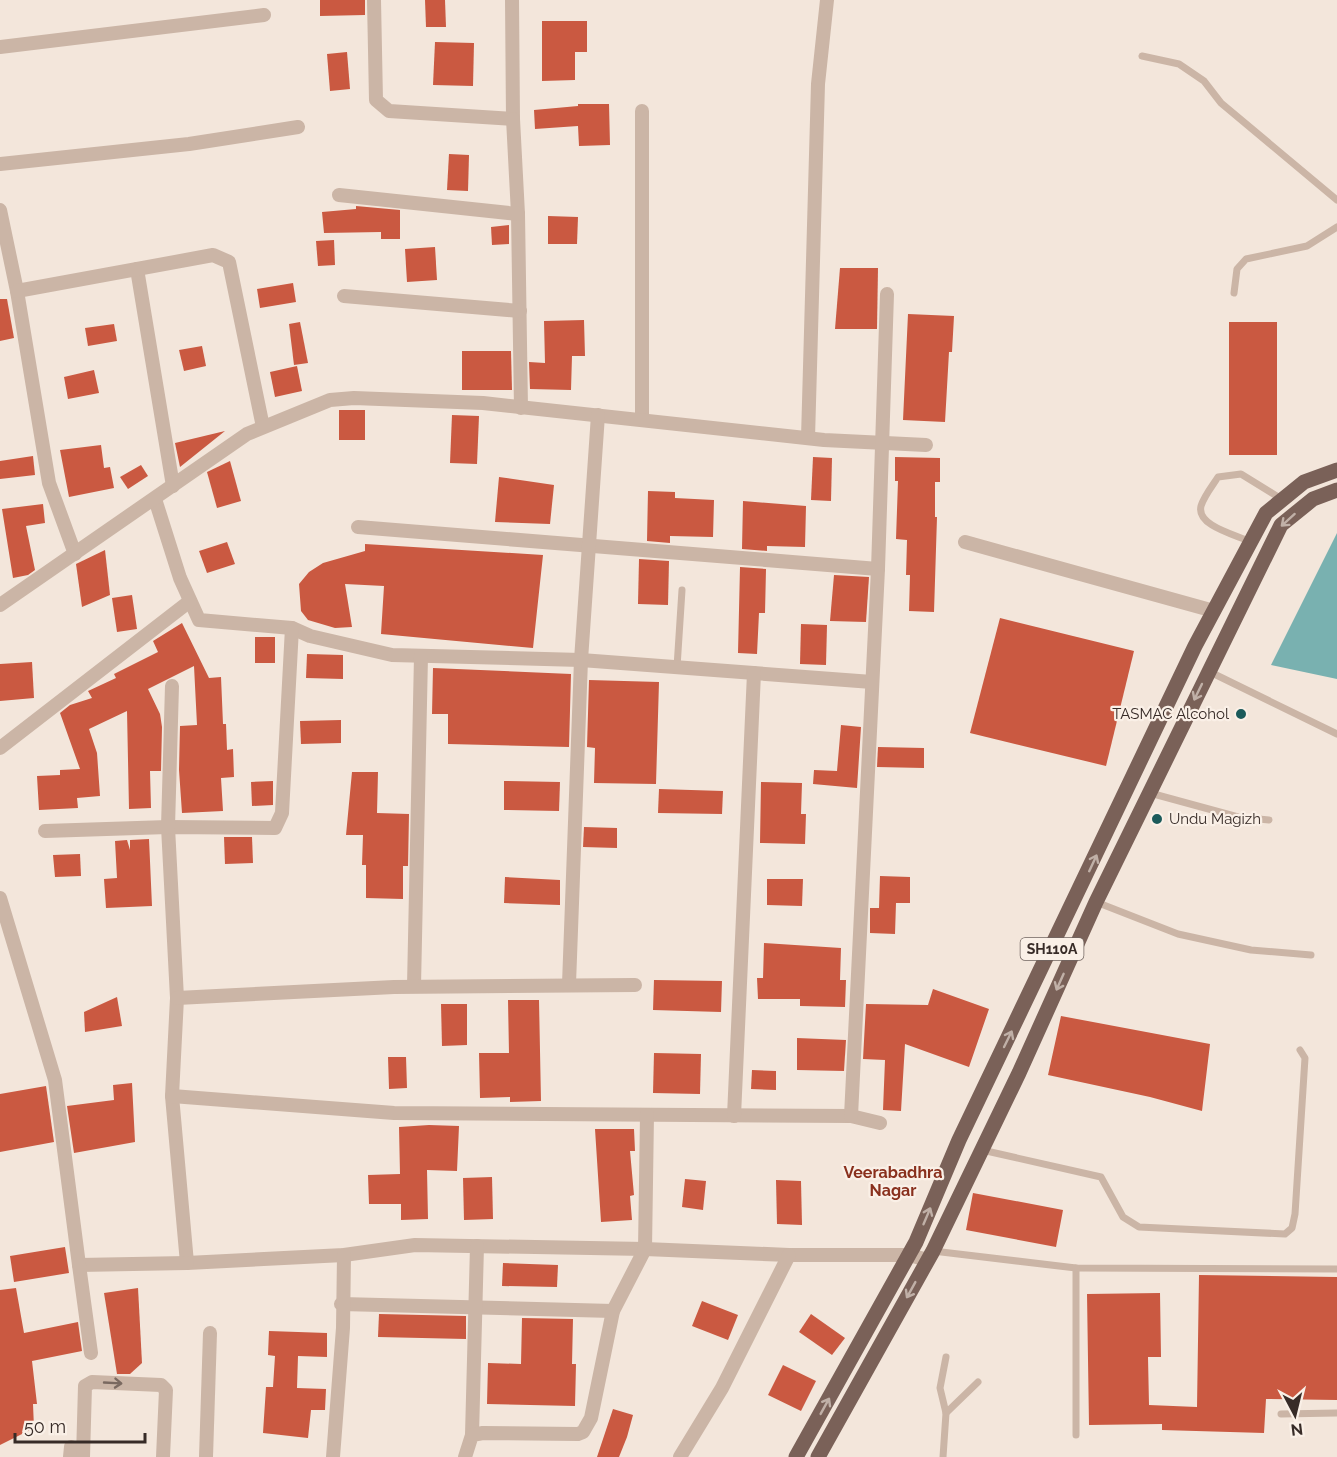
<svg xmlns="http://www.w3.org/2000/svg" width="1337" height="1457" font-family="Raleway,sans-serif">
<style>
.water{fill:#79b1b0}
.building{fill:#ca5941}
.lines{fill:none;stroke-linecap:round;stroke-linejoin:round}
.service{stroke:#cbb5a6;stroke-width:7}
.minor{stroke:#cbb5a6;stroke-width:14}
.primary{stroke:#7a6158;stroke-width:15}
.oneway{stroke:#c0b0a7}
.oneway2{stroke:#7a6960}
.poi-dot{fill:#1b5a5a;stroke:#faf0e7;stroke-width:2}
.labels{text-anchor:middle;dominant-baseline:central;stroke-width:4.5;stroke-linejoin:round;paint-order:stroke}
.shield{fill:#faf0e7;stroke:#726661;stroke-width:1.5}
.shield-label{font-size:14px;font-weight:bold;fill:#372b27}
.poi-label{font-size:15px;fill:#372b27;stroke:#faf0e7;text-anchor:end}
.neighbourhood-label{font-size:16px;font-weight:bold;fill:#89301d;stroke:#faf0e7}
</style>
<rect width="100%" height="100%" fill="#f3e6db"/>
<!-- water -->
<polygon class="water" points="1337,533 1337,679 1271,665"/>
<!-- building -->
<g class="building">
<polygon points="320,0 365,0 365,15 320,16"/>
<polygon points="425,0 445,0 446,27 426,27"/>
<polygon points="542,21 587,21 587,52 575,52 575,80 542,81"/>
<polygon points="435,42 474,43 473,86 433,85"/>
<polygon points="347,52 350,89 330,91 327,54"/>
<polygon points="578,104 609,104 610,145 579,146 578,126 535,129 534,110 578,106"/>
<polygon points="449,154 469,155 468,191 447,190"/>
<polygon points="356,206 400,210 400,239 381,239 381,232 324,233 322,212 356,209"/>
<polygon points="548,216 578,217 577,244 548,244"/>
<polygon points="509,225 509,244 492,245 491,227"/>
<polygon points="334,240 335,265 318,266 316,241"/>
<polygon points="435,247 437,280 407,282 405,249"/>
<polygon points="840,268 878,268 877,329 835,329"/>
<polygon points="293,283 296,302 260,308 257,289"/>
<polygon points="0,299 7,299 14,338 0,341"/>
<polygon points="908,314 954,316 952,352 949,352 945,422 903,420"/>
<polygon points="584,320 585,356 572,356 571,390 530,389 529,362 545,363 544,321"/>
<polygon points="300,322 308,363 294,365 289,324"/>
<rect x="1229" y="322" width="48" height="133"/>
<polygon points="114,324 117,341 88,346 85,328"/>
<polygon points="202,346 206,366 184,371 179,350"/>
<polygon points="462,351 511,351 512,390 462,390"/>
<polygon points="297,366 302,391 275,397 270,372"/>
<polygon points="94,370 99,393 68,399 64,377"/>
<rect x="339" y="410" width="26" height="30"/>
<polygon points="452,415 479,416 477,464 450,463"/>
<polygon points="225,431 180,467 175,443"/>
<polygon points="101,445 104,468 110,467 114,488 69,497 60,450"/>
<polygon points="33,456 35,475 0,479 0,461"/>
<polygon points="813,457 832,458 831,501 811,500"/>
<polygon points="895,457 940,458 940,482 935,482 935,517 937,517 934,612 909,611 910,575 906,575 907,540 896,539 898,481 895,481"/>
<polygon points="230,461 241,501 217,508 207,472"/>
<polygon points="141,465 148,476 128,489 120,477"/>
<polygon points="499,477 554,485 550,524 495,522"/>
<polygon points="648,491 675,492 675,498 714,500 713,537 670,536 670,543 647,541"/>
<polygon points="743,501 806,506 805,547 767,546 767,551 742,549"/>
<polygon points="43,504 45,523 26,526 35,570 28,575 13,578 2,509"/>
<polygon points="227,542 235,564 207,573 199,551"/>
<polygon points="365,544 543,555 533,648 381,634 384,586 345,584 352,627 335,628 308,620 301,611 299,584 309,572 323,563 365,551"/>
<polygon points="105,550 110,595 82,607 76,564"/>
<polygon points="639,559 669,561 668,605 638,604"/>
<polygon points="740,567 766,569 765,613 759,613 757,654 738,653"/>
<polygon points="834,575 869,577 866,622 830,621"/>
<polygon points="132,595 137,629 117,632 112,598"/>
<polygon points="1000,618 1134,651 1106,766 970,733"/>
<polygon points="182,623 209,678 221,677 223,724 226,724 227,750 233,749 234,777 221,778 223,811 182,813 179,770 180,726 197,725 194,666 148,689 160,714 162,727 161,771 150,771 151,808 129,809 127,711 89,729 97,753 100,796 77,798 78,808 39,810 37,776 60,775 60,770 80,769 60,713 70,705 92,698 88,691 116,678 114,674 158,652 153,641"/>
<polygon points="801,624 827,625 826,665 800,664"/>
<rect x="255" y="637" width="20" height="26"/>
<polygon points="307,654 343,655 343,679 306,678"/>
<polygon points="32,662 34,698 0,701 0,664"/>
<polygon points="433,668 571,674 569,747 448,744 448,714 432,714"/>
<polygon points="589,680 659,682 656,784 594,783 595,748 587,747"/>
<polygon points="341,720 341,743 301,744 300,721"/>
<polygon points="841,725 861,727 857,788 813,784 814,770 837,771"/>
<polygon points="878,747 924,748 924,768 877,767"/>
<polygon points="352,772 378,772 377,813 409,814 408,866 403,866 403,899 366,898 366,865 362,865 363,835 346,835"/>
<polygon points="273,781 273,805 252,806 251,782"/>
<polygon points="504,781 560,782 559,811 504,810"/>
<polygon points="761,782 802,783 801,814 806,814 805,844 760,843"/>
<polygon points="659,789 723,791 722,814 658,813"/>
<polygon points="584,827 617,828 617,848 583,847"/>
<polygon points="224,837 252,837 253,863 225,864"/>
<polygon points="149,839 152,906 106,908 104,879 117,878 115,841 127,840 130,850 130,840"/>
<polygon points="80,854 81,876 55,877 53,855"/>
<polygon points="880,876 910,877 910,903 896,903 895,934 870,933 870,908 879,908"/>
<polygon points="505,877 560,880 560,905 504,903"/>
<polygon points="767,879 803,879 802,906 767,905"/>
<polygon points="764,943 841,948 840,980 846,980 845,1007 800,1006 800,999 758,999 757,978 763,978"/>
<polygon points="654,980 722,981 721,1012 653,1010"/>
<polygon points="933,989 989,1009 969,1067 905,1044 901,1111 883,1110 885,1060 863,1059 866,1004 928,1005"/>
<polygon points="117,997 122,1026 85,1032 84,1012"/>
<polygon points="508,1000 539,1000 541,1101 510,1102 510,1097 480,1098 479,1053 509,1053"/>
<polygon points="441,1004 467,1004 467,1045 442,1046"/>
<polygon points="1061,1016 1210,1044 1202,1111 1150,1097 1048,1075"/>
<polygon points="797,1038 846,1040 844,1071 797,1070"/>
<polygon points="654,1053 701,1054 700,1094 653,1093"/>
<polygon points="388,1057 406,1057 407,1088 389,1089"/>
<polygon points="752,1070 776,1071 776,1090 751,1089"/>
<polygon points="132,1083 135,1142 74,1153 67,1106 114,1100 113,1085"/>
<polygon points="46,1086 54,1142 0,1152 0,1094"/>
<polygon points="429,1125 459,1126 457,1171 427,1170 428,1219 401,1220 401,1204 369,1204 368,1175 400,1174 399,1127"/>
<polygon points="595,1129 634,1129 635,1151 630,1151 634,1195 630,1196 632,1220 601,1222"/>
<polygon points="492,1177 493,1219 464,1220 463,1178"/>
<polygon points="685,1179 706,1181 703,1210 682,1207"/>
<polygon points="776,1180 801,1181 802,1225 777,1224"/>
<polygon points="973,1193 1063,1210 1056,1247 966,1230"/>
<polygon points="65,1247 69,1273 14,1282 10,1256"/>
<polygon points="503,1263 558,1265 557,1287 502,1286"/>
<polygon points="1199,1275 1337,1277 1337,1400 1266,1399 1264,1433 1162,1430 1162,1424 1089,1425 1087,1294 1160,1293 1161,1357 1148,1357 1149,1405 1197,1407"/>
<polygon points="16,1288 24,1333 78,1322 82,1351 32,1361 37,1404 33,1404 34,1428 0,1445 0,1290"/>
<polygon points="138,1288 142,1363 130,1374 117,1374 104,1293"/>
<polygon points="702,1301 738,1315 728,1340 692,1326"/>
<polygon points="379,1314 466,1316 466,1339 378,1337"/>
<polygon points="811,1314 845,1338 832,1355 799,1332"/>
<polygon points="522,1318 573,1319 572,1364 576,1364 575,1406 487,1404 488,1363 521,1364"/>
<polygon points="269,1331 327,1333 327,1357 298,1356 297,1388 326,1389 325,1410 311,1410 308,1438 263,1433 266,1387 273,1387 275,1356 268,1355"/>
<polygon points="783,1365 816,1381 801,1411 768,1395"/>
<polygon points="613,1409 633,1415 627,1437 619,1457 597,1457"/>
</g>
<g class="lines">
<!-- service -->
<g class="service">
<polyline points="1142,56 1179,64 1204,81 1221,103 1337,200"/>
<polyline points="1234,293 1237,269 1246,259 1307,246 1337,227"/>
<path d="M1251,542c-14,-7 -55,-16 -50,-36 3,-10 12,-21 17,-29l23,-3 42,26"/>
<polyline points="677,667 682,590"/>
<polyline points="1208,671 1337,734"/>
<polyline points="1150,793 1238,817 1269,820"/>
<polyline points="1096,902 1178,934 1251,950 1311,955"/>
<polyline points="982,1150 1101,1177 1123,1217 1139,1227 1285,1234 1292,1228 1295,1214 1305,1058 1300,1050"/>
<polyline points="933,1251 1076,1268 1337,1269"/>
<polyline points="946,1413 940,1388 946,1357"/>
<polyline points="1281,1414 1337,1413"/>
<polyline points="1076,1435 1076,1268"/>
<polyline points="943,1457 946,1413 978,1382"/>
</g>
<!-- minor -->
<g class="minor">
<polyline points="374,0 376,100 389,111 513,119 512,0"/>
<polyline points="0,47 264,15"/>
<polyline points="513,119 518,214 521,408"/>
<polyline points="0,164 189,144 298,127"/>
<polyline points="339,195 518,214"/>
<polyline points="0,210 17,291 49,483 75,554"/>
<polyline points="137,269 173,486"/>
<polyline points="17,291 213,255 229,262 263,427"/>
<polyline points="344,296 520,311"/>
<polyline points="642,420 642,111"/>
<polyline points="808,438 818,84 827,0"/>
<polyline points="155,499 180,578 199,620 292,628 310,636 392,655 581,660 872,682"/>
<polyline points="358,527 878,569"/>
<polyline points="965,542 1214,611"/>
<polyline points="0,605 247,434 330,400 354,398 483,403 824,440 926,445"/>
<polyline points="292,628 282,813 275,828 168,827 177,998 172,1096 187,1263 344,1255 415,1245 645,1249 789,1255 909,1255 928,1260"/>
<polyline points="0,748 190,601"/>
<polyline points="45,831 168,827 172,686"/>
<polyline points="0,898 55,1080 79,1265 187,1263"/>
<polyline points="569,984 581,660 598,415"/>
<polyline points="414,986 421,656"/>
<polyline points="177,998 394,987 635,985"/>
<polyline points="172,1096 394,1113 851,1116 880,1123"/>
<polyline points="734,1116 754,673"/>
<polyline points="851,1116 878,569 887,294"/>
<polyline points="79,1265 91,1353"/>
<polyline points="341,1304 613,1311"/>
<polyline points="472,1435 477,1246"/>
<polyline points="70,1457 71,1447"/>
<polyline points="83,1457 85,1386 92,1382 161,1385 166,1390 163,1457"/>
<polyline points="206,1457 210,1333"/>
<polyline points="333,1457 343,1328 344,1255"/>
<polyline points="465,1457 472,1435 483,1433 578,1434 583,1432 591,1418 613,1311 645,1249 647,1115"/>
<polyline points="680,1457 722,1388 789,1255"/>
</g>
<!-- primary -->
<g class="primary">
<polyline points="796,1457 916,1242 959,1140 1195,646 1266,513 1304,482 1337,470"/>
<polyline points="818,1457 933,1251 1019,1073 1096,902 1281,525 1313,499 1337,490"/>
</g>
</g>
<!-- one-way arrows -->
<defs><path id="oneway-shaft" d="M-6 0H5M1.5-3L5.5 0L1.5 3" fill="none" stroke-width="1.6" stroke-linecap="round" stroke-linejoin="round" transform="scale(1.5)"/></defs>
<g class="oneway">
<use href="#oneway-shaft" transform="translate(1288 520) rotate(138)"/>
<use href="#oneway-shaft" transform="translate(1198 692) rotate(116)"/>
<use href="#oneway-shaft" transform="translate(1093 863) rotate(-65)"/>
<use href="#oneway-shaft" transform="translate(1060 982) rotate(114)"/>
<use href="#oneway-shaft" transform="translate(1008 1039) rotate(-64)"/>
<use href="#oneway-shaft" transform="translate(927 1216) rotate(-67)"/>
<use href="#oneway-shaft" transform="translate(911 1290) rotate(119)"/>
<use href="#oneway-shaft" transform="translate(825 1406) rotate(-61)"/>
</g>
<use class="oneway2" href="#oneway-shaft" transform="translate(113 1383) rotate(3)"/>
<!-- markers -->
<g class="poi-dot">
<circle cx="1241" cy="714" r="6"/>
<circle cx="1157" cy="819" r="6"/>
</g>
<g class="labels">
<!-- shield labels -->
<rect class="shield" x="1020.5" y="938" width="63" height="22" rx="4.5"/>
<g class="shield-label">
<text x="1052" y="949">SH110A</text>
</g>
<!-- poi labels -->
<g class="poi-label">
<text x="1229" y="714">TASMAC Alcohol</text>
<text x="1169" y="819" text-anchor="start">Undu Magizh</text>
</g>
<!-- neighbourhood labels -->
<g class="neighbourhood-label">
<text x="893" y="1172">Veerabadhra<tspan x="893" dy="18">Nagar</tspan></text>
</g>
</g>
<!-- north arrow -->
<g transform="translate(1295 1415) rotate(173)" stroke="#faf0e7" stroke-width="4.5" paint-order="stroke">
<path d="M0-4.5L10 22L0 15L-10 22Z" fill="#372b27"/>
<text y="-9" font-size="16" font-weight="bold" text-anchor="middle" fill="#372b27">N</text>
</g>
<!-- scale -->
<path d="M15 1433v9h130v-9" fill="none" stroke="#372b27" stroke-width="3"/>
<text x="24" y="1433" font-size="18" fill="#372b27" stroke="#faf0e7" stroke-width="4.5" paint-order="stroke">50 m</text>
</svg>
